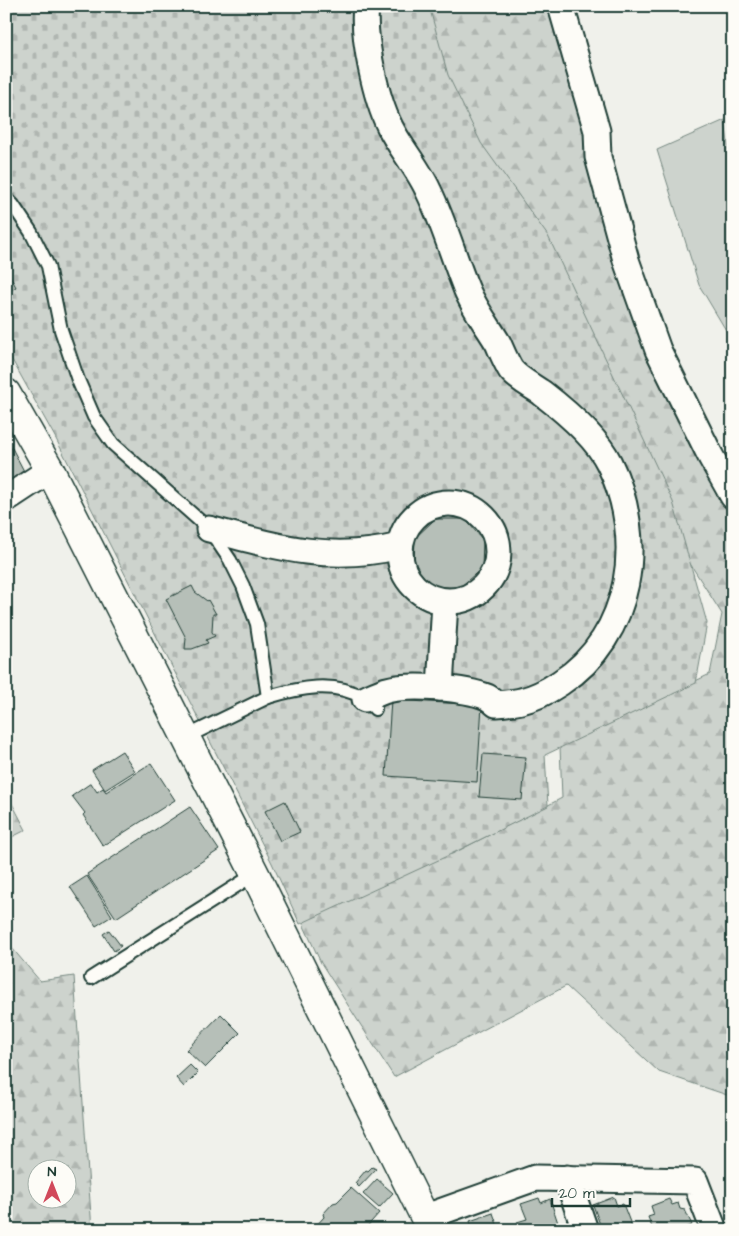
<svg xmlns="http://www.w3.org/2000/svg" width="739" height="1236" font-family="'Architects Daughter',sans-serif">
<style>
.grass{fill:#cdd3cd;stroke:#768880}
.forest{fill:url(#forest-firs);stroke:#768880;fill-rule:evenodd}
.cemetery{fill:url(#cemetery-stones);stroke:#768880}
.building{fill:#b6bfb8;stroke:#1f3d34}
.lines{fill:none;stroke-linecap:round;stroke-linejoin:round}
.lane-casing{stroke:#1f3d34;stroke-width:16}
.street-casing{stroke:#1f3d34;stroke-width:29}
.secondary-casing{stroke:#1f3d34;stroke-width:31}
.lane{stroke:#fdfcf7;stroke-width:12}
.street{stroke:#fdfcf7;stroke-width:25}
.secondary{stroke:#fdfcf7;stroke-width:28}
</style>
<defs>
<pattern id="forest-firs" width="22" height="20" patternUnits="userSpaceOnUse" patternTransform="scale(1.25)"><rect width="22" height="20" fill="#cdd3cd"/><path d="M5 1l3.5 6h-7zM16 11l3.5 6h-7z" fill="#b0b6b1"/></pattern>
<pattern id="cemetery-stones" width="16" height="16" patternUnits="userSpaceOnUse" patternTransform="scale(1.25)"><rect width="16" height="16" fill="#cdd3cd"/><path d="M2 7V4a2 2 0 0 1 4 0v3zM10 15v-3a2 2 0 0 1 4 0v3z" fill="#b0b6b1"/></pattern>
</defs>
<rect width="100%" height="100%" fill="#f0f1eb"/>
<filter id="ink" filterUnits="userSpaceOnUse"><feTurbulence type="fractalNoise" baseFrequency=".02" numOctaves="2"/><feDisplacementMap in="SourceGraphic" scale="10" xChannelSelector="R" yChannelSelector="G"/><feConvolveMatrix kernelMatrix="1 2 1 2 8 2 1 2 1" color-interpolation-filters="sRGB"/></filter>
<g filter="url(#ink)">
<!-- grass -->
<polygon class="grass" points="725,120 733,181 733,342 699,285 657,150"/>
<!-- forest -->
<g class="forest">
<polygon points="416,6 553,6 650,351 733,515 733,1097 659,1072 566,986 394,1077 321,963 281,876 452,854 562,798 560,746 710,674 722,614 677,543 243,141"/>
<polygon points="6,792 26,830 6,840"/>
<path d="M6,941l34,40 34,-5 18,254h-86zM38,1168h30v30h-30z"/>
</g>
<!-- cemetery -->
<polygon class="cemetery" points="6,6 429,6 448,75 481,143 548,236 673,502 707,623 696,683 545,755 548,806 445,857 300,924 272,863 55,437 6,349"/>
<!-- building -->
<g class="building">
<polygon points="7,270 16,287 6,293 6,271"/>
<polygon points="12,448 25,473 6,483 6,450"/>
<polygon points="435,519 465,519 483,540 482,568 459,588 432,586 414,565 415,538"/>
<polygon points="192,586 195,592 207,601 208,600 216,614 213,614 212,632 215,636 206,640 208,643 192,649 185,649 186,638 166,599"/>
<polygon points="391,700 482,705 477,782 386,776"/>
<polygon points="122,751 135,771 105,790 92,770"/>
<polygon points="483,754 526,757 522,800 479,797"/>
<polygon points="151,763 175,800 103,846 83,815 85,813 72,796 91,783 97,792 103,788 106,792"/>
<polygon points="285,801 300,832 280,841 265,811"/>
<polygon points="190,807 219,850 116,918 87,874"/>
<polygon points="87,876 112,916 96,926 70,887"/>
<polygon points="109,930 121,946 114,951 103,934"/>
<polygon points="221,1014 240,1033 205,1068 186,1050"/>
<polygon points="190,1065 198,1073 184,1087 176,1078"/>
<polygon points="372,1167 376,1169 359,1187 355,1183 366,1170 368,1171"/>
<polygon points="377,1179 393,1193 379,1208 363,1194"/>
<polygon points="351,1188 379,1213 364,1230 315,1230 314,1228 324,1217 323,1214 333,1203 337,1202"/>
<polygon points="614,1197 617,1206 623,1204 633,1230 602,1230 593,1205"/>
<polygon points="539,1198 541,1203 550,1199 559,1226 549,1230 520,1230 517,1222 527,1219 521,1204"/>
<polygon points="669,1199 672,1205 678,1203 680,1209 685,1210 692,1225 681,1230 653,1230 648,1217 654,1215 651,1206"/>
<polygon points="493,1213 499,1230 471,1230 472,1229 470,1221"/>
</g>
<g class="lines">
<!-- lane casing -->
<g class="lane-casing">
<g id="lane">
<polyline points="6,198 13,205 31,232 48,266 61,330 78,380 94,417 113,444 209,529 230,560 243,586 257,624 268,697 186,737"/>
<path d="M268,697c31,-9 66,-17 96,1 4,2 8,7 11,11"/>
<polyline points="91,978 255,874"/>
</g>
</g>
<!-- street casing -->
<g class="street-casing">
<g id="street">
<polyline points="561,6 597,131 598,157 626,260 658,350 711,457 733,496"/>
<polyline points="6,499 50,470"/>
<circle cx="449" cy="552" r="49"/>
<path d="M209,529c68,18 120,34 191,17"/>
<polyline points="440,688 445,602"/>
<path d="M365,699c7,-3 15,-7 22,-9 23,-6 78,-2 100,7 4,2 6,4 9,7 8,-1 17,-1 25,-3 14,-3 27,-10 39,-18 73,-47 86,-145 49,-220 -12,-25 -45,-53 -67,-70 -10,-7 -24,-14 -31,-23 -5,-8 -9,-18 -13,-27 -11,-18 -24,-35 -32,-55 -13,-32 -22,-65 -37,-96 -10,-23 -28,-43 -39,-65 -14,-28 -28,-90 -24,-121"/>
<polyline points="567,1178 585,1230"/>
<polyline points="426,1217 535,1178 695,1181 714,1230"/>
</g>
</g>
<!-- secondary casing -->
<g class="secondary-casing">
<polyline id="secondary" points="6,393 50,470 257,878 431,1230"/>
</g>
<!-- lane -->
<use href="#lane" class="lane"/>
<!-- street -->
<use href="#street" class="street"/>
<!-- secondary -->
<use href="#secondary" class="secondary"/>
</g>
</g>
<!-- margin -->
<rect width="739" height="1236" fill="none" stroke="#fdfcf7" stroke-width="25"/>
<rect x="12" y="12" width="714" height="1211" fill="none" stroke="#1f3d34" stroke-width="2" filter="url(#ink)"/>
<!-- north arrow -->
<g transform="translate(52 1184)"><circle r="24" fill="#fdfcf7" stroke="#a4b0a9"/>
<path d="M0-4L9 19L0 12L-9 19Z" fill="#d1495b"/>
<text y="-8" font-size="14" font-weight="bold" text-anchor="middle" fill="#1f3d34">N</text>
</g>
<!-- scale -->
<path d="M552 1198v8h78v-8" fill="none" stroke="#1f3d34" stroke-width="2.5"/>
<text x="559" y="1198" font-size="15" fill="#1f3d34" stroke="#fdfcf7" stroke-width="4" paint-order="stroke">20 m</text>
</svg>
